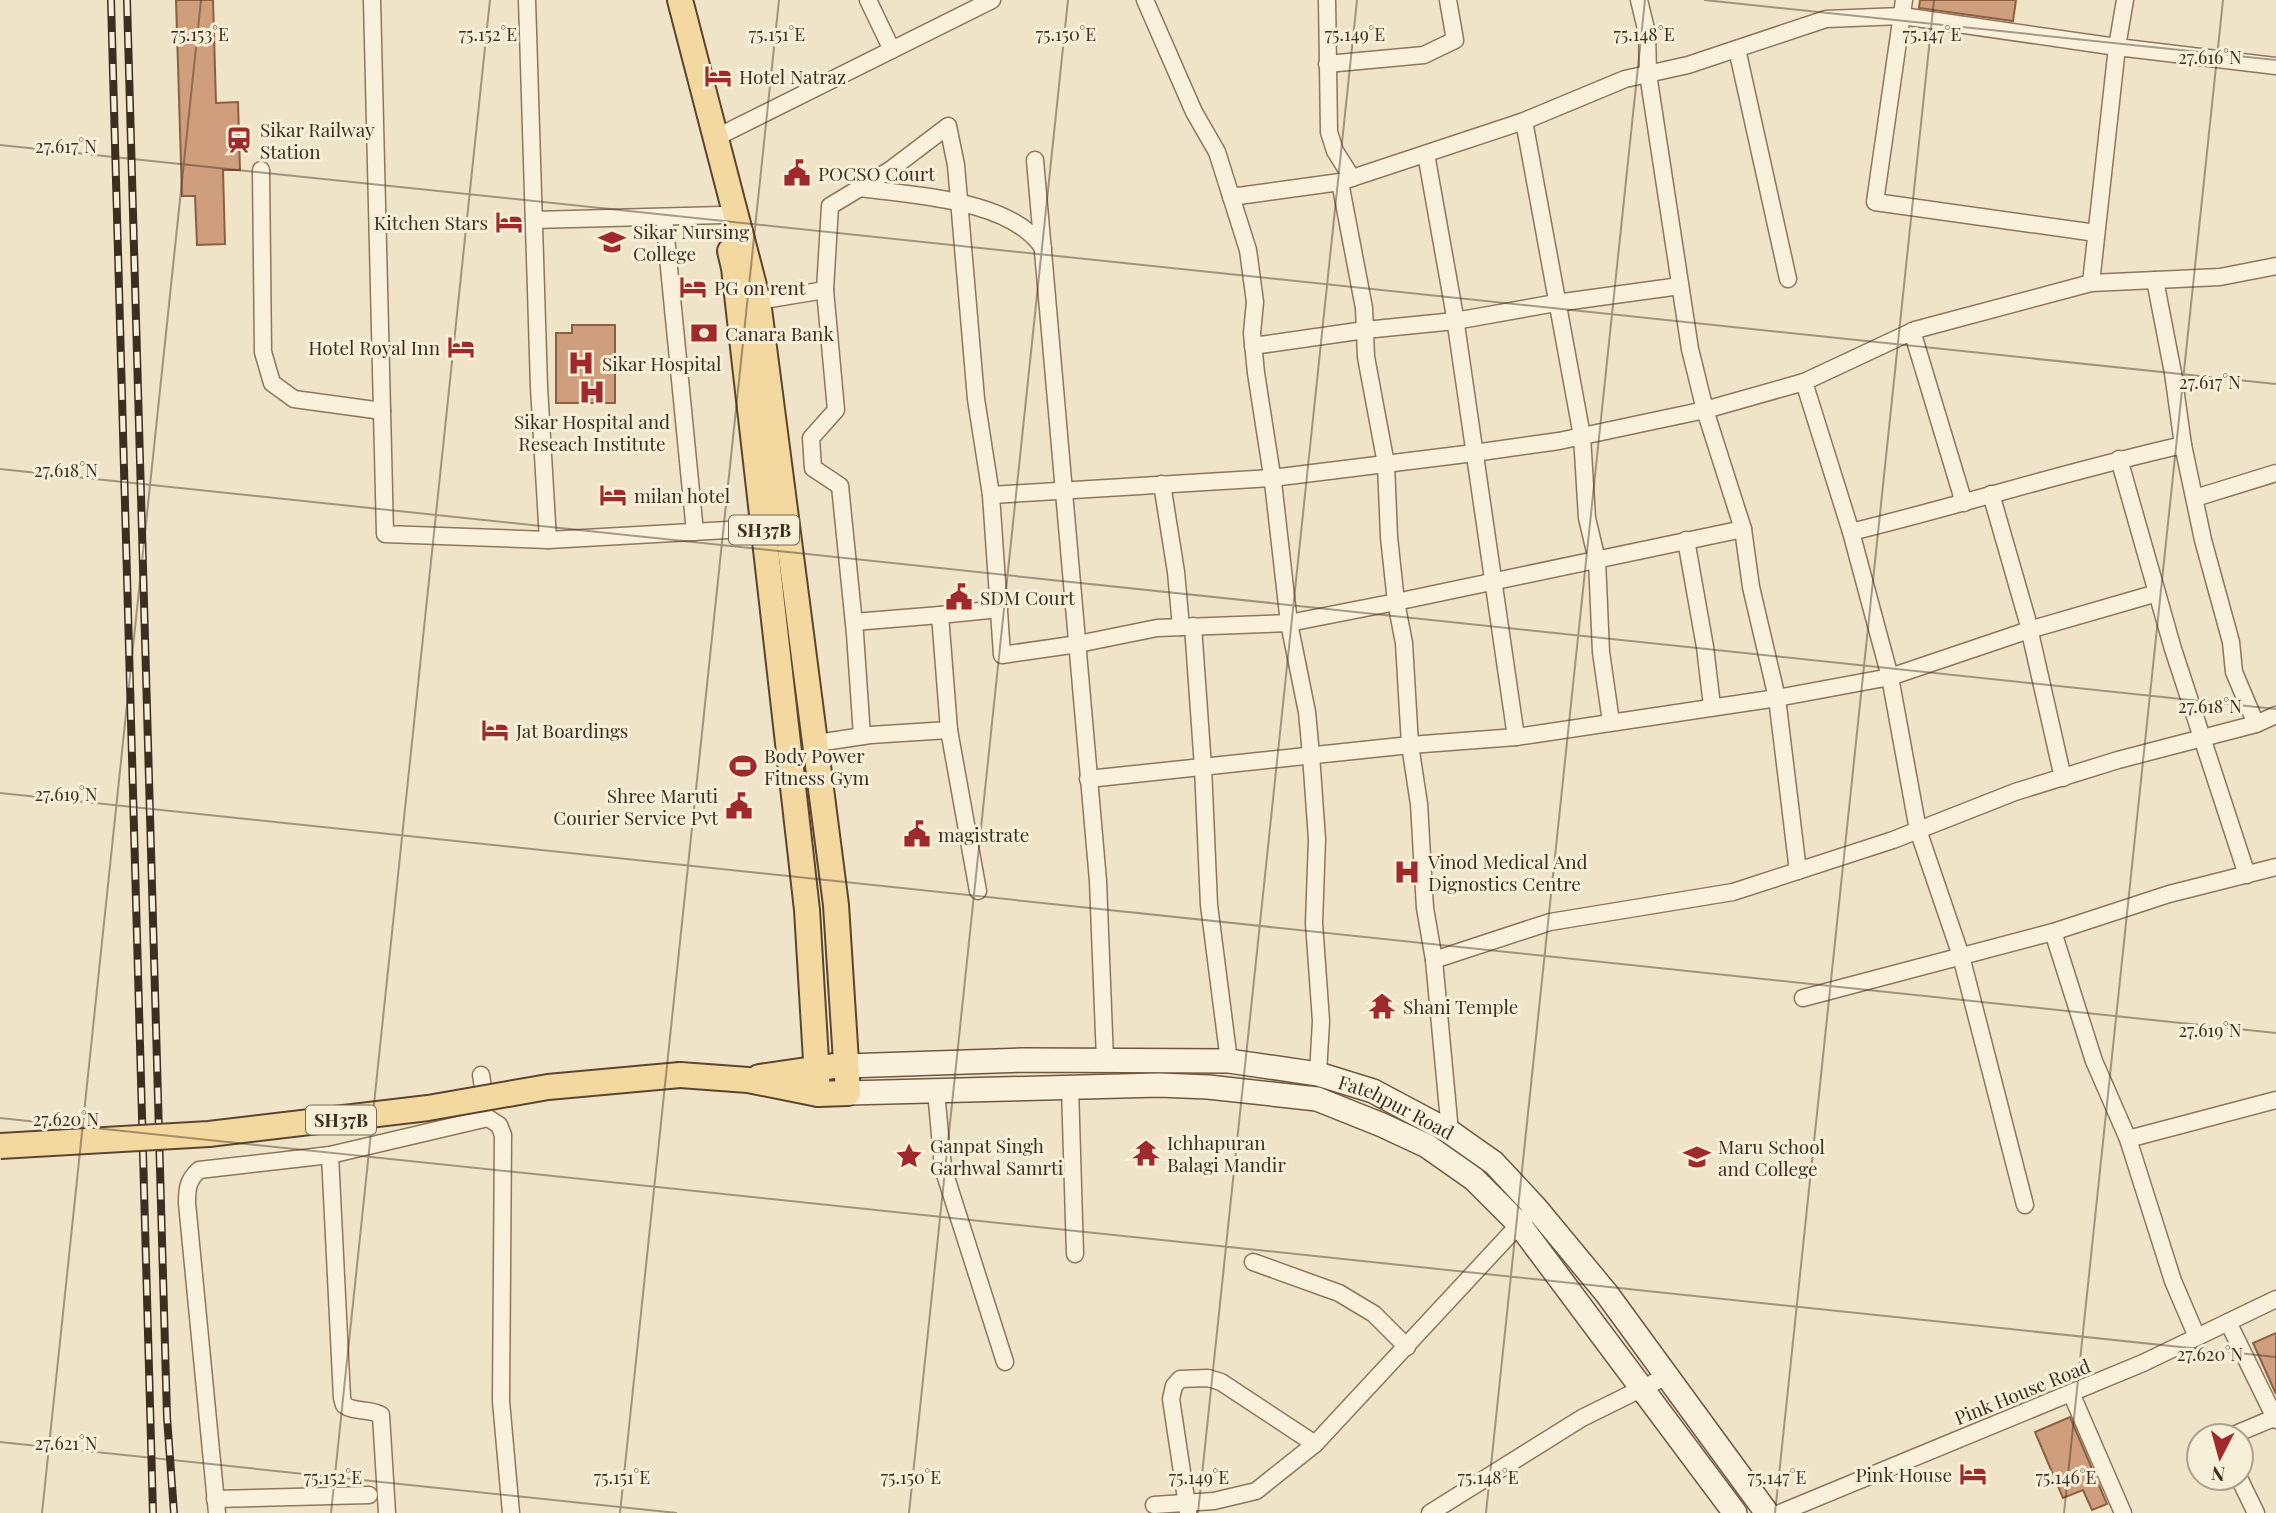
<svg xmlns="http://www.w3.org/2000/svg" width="2276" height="1513" font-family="'Playfair Display',serif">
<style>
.building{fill:#cf9f7d;stroke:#8d5f41;stroke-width:2}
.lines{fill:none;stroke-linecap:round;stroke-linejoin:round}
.street-casing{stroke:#8d765c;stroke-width:19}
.secondary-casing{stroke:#6f573f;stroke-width:26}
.primary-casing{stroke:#5b4430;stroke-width:28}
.street{stroke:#faf1dc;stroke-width:16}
.secondary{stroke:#faf1dc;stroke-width:23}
.primary{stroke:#f3d9a0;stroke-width:24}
.rail-casing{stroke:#3d2e20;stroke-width:8}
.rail{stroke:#f7eed8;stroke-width:5;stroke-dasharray:16;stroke-linecap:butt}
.primary-bridge-casing{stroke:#5b4430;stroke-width:28;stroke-linecap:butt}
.primary-bridge{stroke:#f3d9a0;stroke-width:24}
.ticks{fill:none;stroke:#3d2e20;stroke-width:2;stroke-opacity:0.45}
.labels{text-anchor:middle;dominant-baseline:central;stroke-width:6;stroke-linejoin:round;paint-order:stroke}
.shield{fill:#f7eed8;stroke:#756857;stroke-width:2}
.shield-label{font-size:18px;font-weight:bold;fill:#3d2e20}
.poi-label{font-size:19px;fill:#3d2e20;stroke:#f7eed8;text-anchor:start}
.street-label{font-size:19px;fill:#3d2e20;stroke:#f7eed8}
.ticks-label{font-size:18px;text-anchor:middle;fill:#3d2e20;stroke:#f7eed8;stroke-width:6;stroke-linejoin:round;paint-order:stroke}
</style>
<rect width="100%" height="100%" fill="#f0e4c8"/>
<!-- building -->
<g class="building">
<polygon points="176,0 213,0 216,103 238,102 240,170 223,170 225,244 197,245 195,196 182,196"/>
<polygon points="1920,0 2016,0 2013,21 1919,8"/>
<polygon points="572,325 615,325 615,403 556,403 556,333 572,333"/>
<polygon points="2276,1333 2276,1394 2253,1343"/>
<polygon points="2070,1417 2107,1504 2092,1510 2083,1490 2063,1498 2035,1432"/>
</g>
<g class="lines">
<!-- street casing -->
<g class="street-casing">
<g id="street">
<polyline points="372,0 385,534 548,540 764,528"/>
<polyline points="527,0 539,387 548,540"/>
<polyline points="868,0 892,50"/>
<polyline points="1145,0 1194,112 1217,152 1248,250 1255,302 1252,333 1256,373 1273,482 1289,623 1307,712 1311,755 1317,839 1314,923 1321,1021 1318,1074"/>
<polyline points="1327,0 1329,132 1335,151 1352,178"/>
<polyline points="1639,0 1647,33 1648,74 1690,349 1705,410 1743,529 1751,587 1777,698 1798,871"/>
<polyline points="1904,0 1875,202 2096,233"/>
<polyline points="1737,49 1788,279"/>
<polyline points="1327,64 1424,55 1455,40 1448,0"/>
<polyline points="1524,121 1582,436 1587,518 1597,560 1601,652 1611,722"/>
<polyline points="717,137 992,0"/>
<polyline points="1426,154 1454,311 1516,737"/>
<polyline points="1035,160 1098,881 1105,1060"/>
<polyline points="261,170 263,352 272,383 294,399 382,411"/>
<polyline points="1340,182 1364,308 1366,357 1386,464 1389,537 1396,602 1404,643 1410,745 1419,804 1425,908 1434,960 1450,1132"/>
<path d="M861,188c53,8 150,11 182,60"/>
<polyline points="1231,197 1340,182 1524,121 1625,79 1688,65 1826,19 1902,16 2117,47 2276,66"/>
<polyline points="664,217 695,532"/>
<polyline points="534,220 722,215"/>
<polyline points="2155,280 2173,373 2183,445 2203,540 2231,642 2234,672 2256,724"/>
<polyline points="2091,283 2117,47 2125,0"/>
<polyline points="758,301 825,290"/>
<polyline points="1912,331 1964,503"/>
<polyline points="1253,346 1365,330 1455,321 1556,303 1680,286"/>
<polyline points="2119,459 2173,649 2247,875"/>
<polyline points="1162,484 1176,572 1181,627"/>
<polyline points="1991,494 2027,619 2063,778"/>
<polyline points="991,495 1272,478 1474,453 1559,441 1705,410 1804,382"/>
<polyline points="2195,498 2276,473"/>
<path d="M1851,532c111,-27 220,-62 332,-87"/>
<polyline points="1686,540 1705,647 1712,706"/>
<polyline points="854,622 940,615"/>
<polyline points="1193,626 1203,767 1209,905 1229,1061"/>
<polyline points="949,730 978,891"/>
<polyline points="862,736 855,634 840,486 813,468 811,438 836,410 825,290 830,206 890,170 948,126 956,165 976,399 991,495 1002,655 1078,644 1157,628 1289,623 1396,602 1743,529"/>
<polyline points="817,743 870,735 949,730 940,615 999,609"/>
<polyline points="1088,779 1410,745 1516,737 1777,698 1890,677 2029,630 2157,593"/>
<polyline points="2053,932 2094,1061 2128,1139 2173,1281 2197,1337"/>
<polyline points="1434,960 1550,922 1733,892 1893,840 2015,792 2118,760 2256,724 2276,715"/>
<polyline points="1803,998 2053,932 2169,894 2276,867"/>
<polyline points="481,1075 486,1106"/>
<polyline points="1070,1087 1075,1254"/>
<polyline points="936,1091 943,1168 1005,1362"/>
<polyline points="2128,1139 2276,1100"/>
<path d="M330,1155l12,243 2,7c11,8 25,3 37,10l6,98"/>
<polyline points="2025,1205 1961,956 1918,830 1890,677 1851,532 1804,382 1915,330 2091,283 2220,277 2276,266"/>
<polyline points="1253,1262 1339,1293 1374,1314 1407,1347"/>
<polyline points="2228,1322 2276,1420"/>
<polyline points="2071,1393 2123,1513"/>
<polyline points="2231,1436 2276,1417"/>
<polyline points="2239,1478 2256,1513"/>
<polyline points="215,1499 369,1495"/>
<polyline points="1154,1505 1214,1501 1256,1491 1315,1444 1526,1217"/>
<polyline points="1188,1512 1171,1399 1174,1386 1180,1379 1208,1378 1221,1382 1315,1444"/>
<path d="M217,1513l-30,-310c0,-15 1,-23 12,-33l131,-15 158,-37 11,7 4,10 -2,266 10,112"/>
<polyline points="1430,1513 1582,1418 1667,1376"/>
<polyline points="1780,1513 2143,1363 2276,1299"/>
</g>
</g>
<!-- secondary casing -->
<g class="secondary-casing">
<g id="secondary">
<path id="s1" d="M846,1066l177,-6 206,1 89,13 55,17 77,41 44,31 41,44 72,87 160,219"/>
<polyline points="848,1093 1159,1085 1208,1087 1317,1099 1382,1125 1427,1146 1474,1179 1519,1224 1735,1513"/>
</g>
</g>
<!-- primary casing -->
<g class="primary-casing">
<g id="primary">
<polyline points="730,251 734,268 807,910 818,1094"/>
<polyline points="680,1075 748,1080 818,1094 848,1093 836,905 758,301 680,0"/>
<polyline points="759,1077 834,1066"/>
</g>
</g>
<!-- street -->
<use href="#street" class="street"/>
<!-- secondary -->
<use href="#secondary" class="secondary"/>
<!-- primary -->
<use href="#primary" class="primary"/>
<!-- rail casing -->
<g class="rail-casing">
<g id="rail">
<polyline points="111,0 153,1513"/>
<polyline points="127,0 167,1417 174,1513"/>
</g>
</g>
<!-- rail -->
<use href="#rail" class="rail"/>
<!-- primary-bridge casing -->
<g class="primary-bridge-casing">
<polyline id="primary-bridge" points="0,1146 209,1134 428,1108 548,1087 680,1075"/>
</g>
<!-- primary-bridge -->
<use href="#primary-bridge" class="primary-bridge"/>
</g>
<!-- ticks -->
<path class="ticks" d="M1704,0l572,60M0,145l2276,239M0,469l2276,240M0,793l2276,240M0,1118l2276,239M0,1442l677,71M42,1513l159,-1513M331,1513l159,-1513M620,1513l159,-1513M909,1513l159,-1513M1198,1513l159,-1513M1486,1513l159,-1513M1775,1513l159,-1513M2064,1513l159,-1513"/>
<!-- icons -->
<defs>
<g id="hotel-bare" transform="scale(2.1)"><path d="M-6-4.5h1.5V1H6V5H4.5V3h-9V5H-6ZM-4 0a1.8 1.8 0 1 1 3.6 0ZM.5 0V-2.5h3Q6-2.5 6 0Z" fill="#9e2a2b" stroke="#f7eed8" stroke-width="2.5" paint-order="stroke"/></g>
<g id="station-bare" transform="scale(2.1)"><path d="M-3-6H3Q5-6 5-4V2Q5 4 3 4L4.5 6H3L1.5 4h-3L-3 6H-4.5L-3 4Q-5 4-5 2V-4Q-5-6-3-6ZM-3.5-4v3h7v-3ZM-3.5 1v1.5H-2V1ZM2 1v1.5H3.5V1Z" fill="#9e2a2b" stroke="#f7eed8" stroke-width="2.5" paint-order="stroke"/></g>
<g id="civic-bare" transform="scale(2.1)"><path d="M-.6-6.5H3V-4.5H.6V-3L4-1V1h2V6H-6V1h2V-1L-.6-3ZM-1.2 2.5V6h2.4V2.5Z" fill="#9e2a2b" stroke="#f7eed8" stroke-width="2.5" paint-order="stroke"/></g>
<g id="university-bare" transform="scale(2.1)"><path d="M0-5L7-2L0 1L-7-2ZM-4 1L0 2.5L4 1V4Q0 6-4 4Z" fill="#9e2a2b" stroke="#f7eed8" stroke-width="2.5" paint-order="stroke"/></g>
<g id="bank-bare" transform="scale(2.1)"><path d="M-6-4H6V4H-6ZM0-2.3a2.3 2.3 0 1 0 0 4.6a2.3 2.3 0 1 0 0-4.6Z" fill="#9e2a2b" stroke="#f7eed8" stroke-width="2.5" paint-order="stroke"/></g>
<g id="hospital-bare" transform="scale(2.1)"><path d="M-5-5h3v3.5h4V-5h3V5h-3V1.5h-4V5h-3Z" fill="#9e2a2b" stroke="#f7eed8" stroke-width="2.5" paint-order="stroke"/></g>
<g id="stadium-bare" transform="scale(2.1)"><path d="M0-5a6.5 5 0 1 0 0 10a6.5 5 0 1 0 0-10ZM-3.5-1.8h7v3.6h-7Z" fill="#9e2a2b" stroke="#f7eed8" stroke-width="2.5" paint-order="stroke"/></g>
<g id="temple-bare" transform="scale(2.1)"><path d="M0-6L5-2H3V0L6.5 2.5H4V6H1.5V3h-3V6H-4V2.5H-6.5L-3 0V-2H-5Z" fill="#9e2a2b" stroke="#f7eed8" stroke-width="2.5" paint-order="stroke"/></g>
<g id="sight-bare" transform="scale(2.1)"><path d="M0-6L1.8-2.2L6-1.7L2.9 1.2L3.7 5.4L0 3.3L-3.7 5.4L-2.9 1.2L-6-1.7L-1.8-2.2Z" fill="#9e2a2b" stroke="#f7eed8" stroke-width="2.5" paint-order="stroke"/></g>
</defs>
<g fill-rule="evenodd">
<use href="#hotel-bare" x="718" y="76"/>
<use href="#station-bare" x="239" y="140"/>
<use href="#civic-bare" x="797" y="173"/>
<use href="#hotel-bare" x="509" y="222"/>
<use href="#university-bare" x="612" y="242"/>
<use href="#hotel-bare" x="693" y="287"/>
<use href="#bank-bare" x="704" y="333"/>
<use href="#hotel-bare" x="461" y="347"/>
<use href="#hospital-bare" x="581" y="363"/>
<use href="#hospital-bare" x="592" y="392"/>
<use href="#hotel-bare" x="613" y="495"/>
<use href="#civic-bare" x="959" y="597"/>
<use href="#hotel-bare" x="495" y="730"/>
<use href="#stadium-bare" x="743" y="766"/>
<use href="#civic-bare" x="739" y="806"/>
<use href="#civic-bare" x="917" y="834"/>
<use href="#hospital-bare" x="1407" y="872"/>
<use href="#temple-bare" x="1382" y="1006"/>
<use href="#temple-bare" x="1146" y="1153"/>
<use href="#sight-bare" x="909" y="1156"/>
<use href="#university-bare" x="1697" y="1157"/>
<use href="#hotel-bare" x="1973" y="1474"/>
</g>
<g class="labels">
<!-- shield labels -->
<g class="shield">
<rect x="729" y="515.5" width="70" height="29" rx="5"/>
<rect x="306" y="1105.5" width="70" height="29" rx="5"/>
</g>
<g class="shield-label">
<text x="764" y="530">SH37B</text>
<text x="341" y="1120">SH37B</text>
</g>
<!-- poi labels -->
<g class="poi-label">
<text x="739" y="76">Hotel Natraz</text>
<text x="260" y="129">Sikar Railway<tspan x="260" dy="22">Station</tspan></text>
<text x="818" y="173">POCSO Court</text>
<text x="488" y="222" text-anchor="end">Kitchen Stars</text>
<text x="633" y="231">Sikar Nursing<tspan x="633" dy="22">College</tspan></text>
<text x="714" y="287">PG on rent</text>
<text x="725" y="333">Canara Bank</text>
<text x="440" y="347" text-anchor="end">Hotel Royal Inn</text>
<text x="602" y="363">Sikar Hospital</text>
<text x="592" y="421" text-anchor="middle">Sikar Hospital and<tspan x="592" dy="22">Reseach Institute</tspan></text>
<text x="634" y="495">milan hotel</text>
<text x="980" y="597">SDM Court</text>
<text x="516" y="730">Jat Boardings</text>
<text x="764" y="755">Body Power<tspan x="764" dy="22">Fitness Gym</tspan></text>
<text x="718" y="795" text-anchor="end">Shree Maruti<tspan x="718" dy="22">Courier Service Pvt</tspan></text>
<text x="938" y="834">magistrate</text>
<text x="1428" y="861">Vinod Medical And<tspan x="1428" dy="22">Dignostics Centre</tspan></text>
<text x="1403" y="1006">Shani Temple</text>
<text x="1167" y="1142">Ichhapuran<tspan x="1167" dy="22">Balagi Mandir</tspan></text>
<text x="930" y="1145">Ganpat Singh<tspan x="930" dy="22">Garhwal Samrti</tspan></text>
<text x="1718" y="1146">Maru School<tspan x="1718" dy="22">and College</tspan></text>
<text x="1952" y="1474" text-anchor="end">Pink House</text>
</g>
<!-- street labels -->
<g class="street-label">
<text stroke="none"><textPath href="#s1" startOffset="558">Fatehpur Road</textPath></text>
<text transform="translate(2022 1391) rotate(-22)">Pink House Road</text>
</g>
</g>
<g class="ticks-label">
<text x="200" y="41">75.153°E</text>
<text x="488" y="41">75.152°E</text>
<text x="777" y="41">75.151°E</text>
<text x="1066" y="41">75.150°E</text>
<text x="1355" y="41">75.149°E</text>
<text x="1644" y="41">75.148°E</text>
<text x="1932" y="41">75.147°E</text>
<text x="2210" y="64">27.616°N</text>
<text x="66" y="153">27.617°N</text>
<text x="2210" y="389">27.617°N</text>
<text x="66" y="477">27.618°N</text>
<text x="2210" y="713">27.618°N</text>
<text x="66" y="801">27.619°N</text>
<text x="2210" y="1037">27.619°N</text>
<text x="66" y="1126">27.620°N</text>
<text x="2210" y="1361">27.620°N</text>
<text x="66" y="1450">27.621°N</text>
<text x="333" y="1484">75.152°E</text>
<text x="622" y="1484">75.151°E</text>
<text x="911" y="1484">75.150°E</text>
<text x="1199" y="1484">75.149°E</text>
<text x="1488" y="1484">75.148°E</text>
<text x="1777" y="1484">75.147°E</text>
<text x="2066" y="1484">75.146°E</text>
</g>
<!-- north arrow -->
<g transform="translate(2220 1457) rotate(186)"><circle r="33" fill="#f7eed8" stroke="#ada18e" stroke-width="2"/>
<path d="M0-5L12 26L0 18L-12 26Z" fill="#9e2a2b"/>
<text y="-10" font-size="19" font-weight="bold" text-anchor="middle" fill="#3d2e20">N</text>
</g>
</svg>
